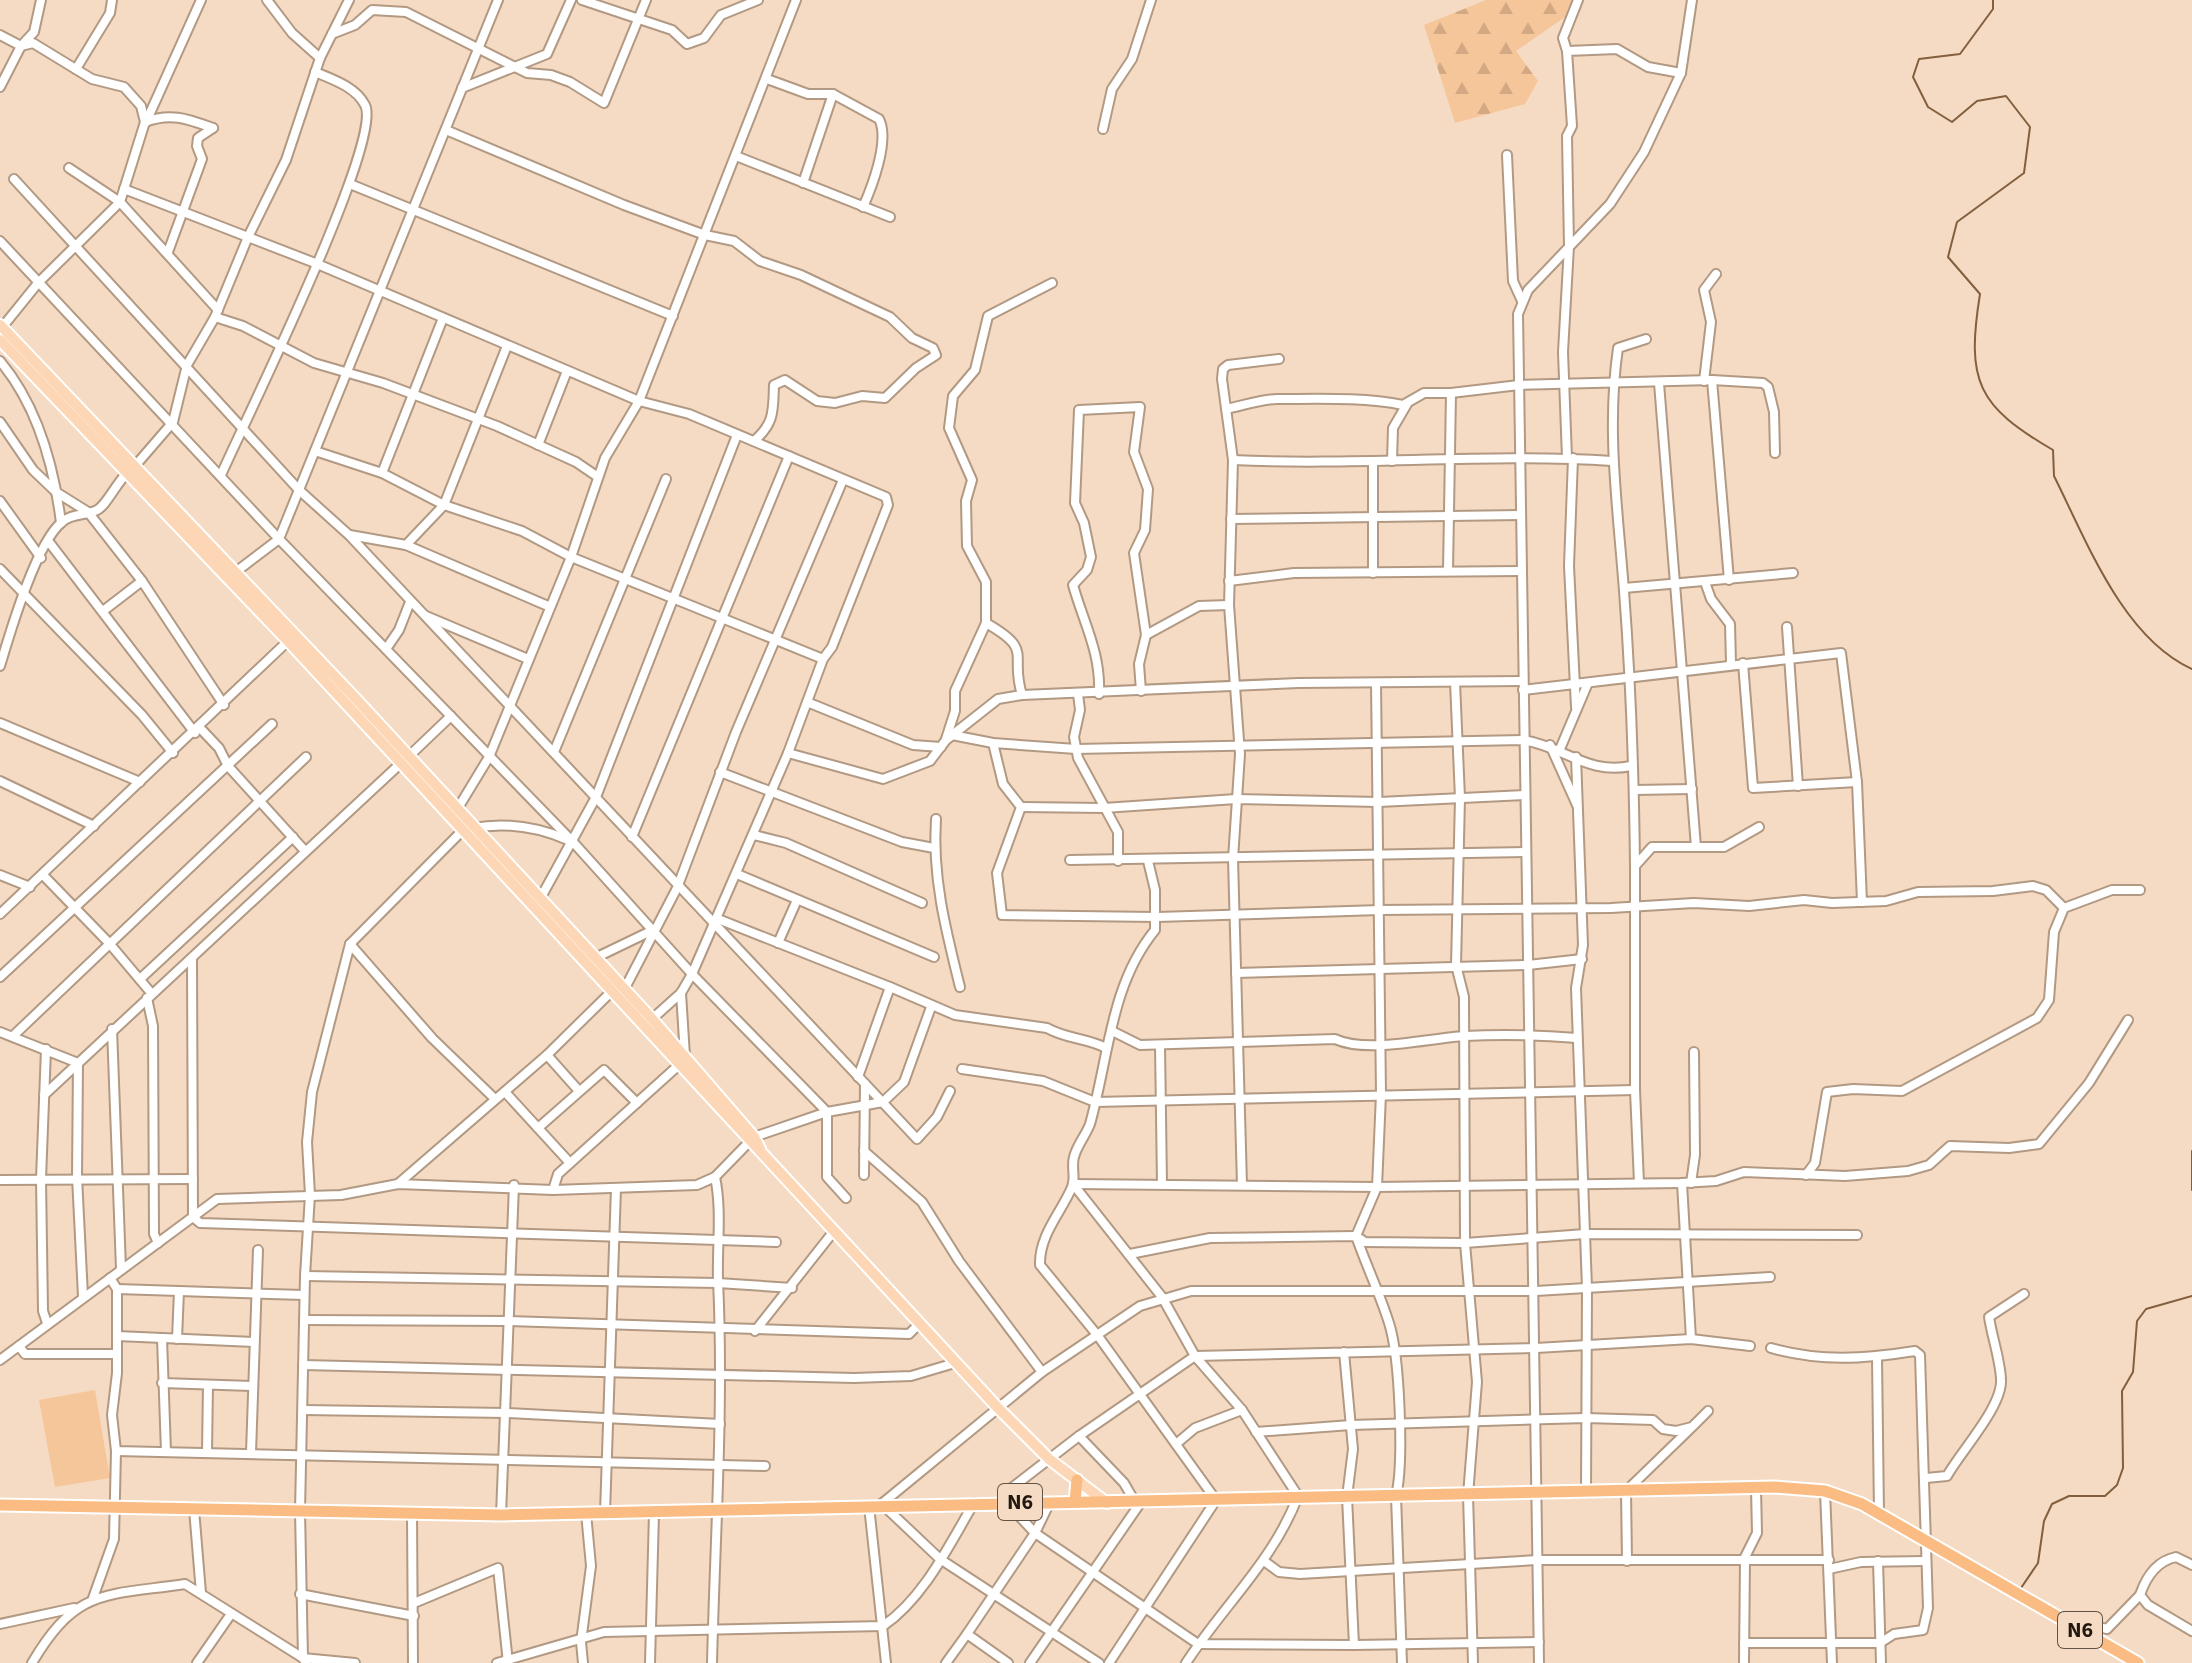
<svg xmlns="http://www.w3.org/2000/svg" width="2192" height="1663" font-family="'Source Sans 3',sans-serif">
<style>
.green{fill:#f6c69b}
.forest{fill:url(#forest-firs)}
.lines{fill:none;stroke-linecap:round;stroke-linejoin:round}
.stream{stroke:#835f3e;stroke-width:2}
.minor-casing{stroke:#b29983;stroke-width:12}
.major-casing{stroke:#fff;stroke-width:14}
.highway-casing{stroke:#fff;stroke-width:15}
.minor{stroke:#fff;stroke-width:8}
.major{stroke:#fdd7b5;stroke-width:10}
.highway{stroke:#fbbc83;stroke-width:11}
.labels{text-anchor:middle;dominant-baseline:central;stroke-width:6;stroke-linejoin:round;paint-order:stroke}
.shield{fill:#f5dbc3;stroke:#615246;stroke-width:2}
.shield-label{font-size:22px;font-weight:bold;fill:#221810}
</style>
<defs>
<pattern id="forest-firs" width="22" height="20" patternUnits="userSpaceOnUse" patternTransform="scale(2)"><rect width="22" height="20" fill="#f6c69b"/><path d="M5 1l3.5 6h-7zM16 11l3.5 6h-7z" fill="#d3a984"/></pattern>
</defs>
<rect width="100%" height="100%" fill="#f5dbc3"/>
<!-- green -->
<polygon class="green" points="95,1390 110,1478 55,1487 39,1400"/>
<!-- forest -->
<polygon class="forest" points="1486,0 1575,0 1568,15 1516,51 1538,81 1525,104 1455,123 1424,25"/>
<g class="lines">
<!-- stream -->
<g class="stream">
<path d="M1993,0v9l-33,45 -41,5 -6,18 15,30 24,15 25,-21 29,-5 24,31 -6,46 -67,49 -9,35 32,37c-14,87 -3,112 73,156l1,26c33,66 69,162 138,193"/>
<polyline points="2192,1151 2192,1190"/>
<polyline points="2021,1588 2038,1563 2044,1521 2052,1504 2069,1496 2105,1496 2117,1485 2123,1468 2122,1391 2133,1372 2137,1321 2146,1309 2192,1296"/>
</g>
<!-- minor casing -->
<g class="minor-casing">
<g id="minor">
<polyline points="267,0 292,33 320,58"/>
<polyline points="582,0 672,30 687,44 704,38 721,15 758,0"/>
<polyline points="332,34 355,25 372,10 406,12 527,73 551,75 570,82 604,103 646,0"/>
<polyline points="0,35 21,46 33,43 92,79 124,87 141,106 145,122 120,202 38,283 0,330"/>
<polyline points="1567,51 1563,38 1578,0"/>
<polyline points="76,69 110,13 112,0"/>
<path d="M767,79l41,15h25l46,25c11,21 -7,68 -16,88"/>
<polyline points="0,87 21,46 34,32 41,0"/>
<polyline points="462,88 547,54 571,0"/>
<path d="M145,122c26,-10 43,-3 68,6"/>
<polyline points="146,122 201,0"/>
<polyline points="1103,129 1112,89 1132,59 1151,0"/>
<path d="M446,130l178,75 81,30 29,6 26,20 41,14 89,42 22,21 21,10 3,7 -20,13 -31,30 -23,-2 -27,7 -18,-2 -32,-21 -11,5c-1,25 1,38 -20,56"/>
<polyline points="1507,155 1513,281 1522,301"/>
<polyline points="736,156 890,217"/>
<polyline points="69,168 120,202 218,310"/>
<polyline points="14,179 299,490 349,535 917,1139 937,1117 950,1091"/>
<polyline points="803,183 833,94"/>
<polyline points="350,184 673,316"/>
<polyline points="124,189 315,263 639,401 689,414 886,497 888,505 832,647 823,659 788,753"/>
<polyline points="0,241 279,539 573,842 692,974 827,1112 827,1177 846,1198"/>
<polyline points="168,252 202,159 197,146 198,138 213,128"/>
<polyline points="215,317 243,326 314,363 383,383 497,426 576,462 598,477"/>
<path d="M0,361c37,44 54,105 61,162"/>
<polyline points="1712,380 1729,580"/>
<polyline points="1704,381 1711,322 1704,290 1716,274"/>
<polyline points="1659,383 1696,847"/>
<polyline points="1451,393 1519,385 1712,380 1763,383 1768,387 1774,412 1775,453"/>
<path d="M1226,409c16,-3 35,-10 51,-10 40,0 87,-2 126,6l21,-12h27l-3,178"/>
<polyline points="0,422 33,470 56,492 88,512 142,581 224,705"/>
<polyline points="538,445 567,371"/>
<polyline points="315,451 382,473 444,505 522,531 571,557 823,659"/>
<polyline points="1567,458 1563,352 1569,246 1567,136 1572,126 1567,51 1617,49 1648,67 1681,73"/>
<polyline points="1573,458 1569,566 1576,707"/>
<path d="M1233,460c126,6 253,-7 379,1"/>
<polyline points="1373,461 1373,573"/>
<polyline points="1392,461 1393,428 1407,404"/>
<polyline points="135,466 173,422 187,365 215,317 248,237 286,160 320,58 349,0"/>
<polyline points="382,473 443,318"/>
<path d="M221,475c22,-50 163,-335 144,-370 -9,-18 -33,-26 -50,-33"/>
<polyline points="0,501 41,558"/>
<polyline points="1231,519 1521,515"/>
<polyline points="350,535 406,545 548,606"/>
<polyline points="49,542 195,733"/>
<polyline points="406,545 444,505 507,346"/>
<polyline points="0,569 142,715 173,753"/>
<polyline points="233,574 279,539 498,0"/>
<polyline points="1229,581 1294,573 1521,571"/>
<polyline points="1705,582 1711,599 1730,624 1731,664"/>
<polyline points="1624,588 1793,573"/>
<polyline points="103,611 142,581"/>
<polyline points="426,616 528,659"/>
<path d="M986,623c49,28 23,30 36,72"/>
<polyline points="1787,627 1798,786"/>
<polyline points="1146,635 1199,606 1229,605"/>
<polyline points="386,649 399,630 410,602"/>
<polyline points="1743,663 1753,788 1857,782"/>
<path d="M0,666c10,-33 36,-123 62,-144 10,-9 24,-6 35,-12 9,-4 20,-28 31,-38"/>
<polyline points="1455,682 1460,798 1456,965 1464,997 1465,1243 1477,1382 1468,1495 1473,1663"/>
<path d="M1376,683l5,411 -4,93 -21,49c10,29 24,58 33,87 11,34 15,140 7,173l6,167"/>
<polyline points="1523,690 1841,653 1857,782 1862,902"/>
<polyline points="1078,694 1080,710 1074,737 1078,758 1118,832 1118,861"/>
<path d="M1099,694c2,-41 -15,-70 -26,-109l14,-15 4,-13 -7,-34 -9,-20 4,-93 61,-3 -6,45 14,37 -3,41 -11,23 12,82 -7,29 2,27"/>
<polyline points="807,702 913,745 941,747"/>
<polyline points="0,723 140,782"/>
<polyline points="200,728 219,748 228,766 305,851"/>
<path d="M952,735l41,8 83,6 447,-9c43,7 64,35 108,26"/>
<polyline points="946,739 955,711 955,691 986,623 986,582 967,546 966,501 972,480 949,428 953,396 975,370 988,316 1052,283"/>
<polyline points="993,743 1003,784 1021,807 997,873 1002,915 1157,917 1380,910 1611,908 1694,903 1749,906 1804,900 1832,903 1886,901 1918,892 1993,891 2033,886 2046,890 2064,908"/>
<polyline points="1550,745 1577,805"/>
<polyline points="1560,749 1588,683"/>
<polyline points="554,752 666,479"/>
<polyline points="1576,757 1583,945 1576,988 1587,1288 1586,1492"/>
<polyline points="407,758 451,716"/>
<polyline points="720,772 902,842 934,848"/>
<polyline points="0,781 94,826"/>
<polyline points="1635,790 1692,789"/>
<polyline points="1021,807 1104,808 1236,799 1379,802 1525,795"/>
<polyline points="455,813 489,757 571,557 605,458 639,401 796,0"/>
<path d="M936,819c-4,58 10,112 24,168"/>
<path d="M473,828c32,-6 65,-1 95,12"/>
<polyline points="754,835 786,843 922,903"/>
<polyline points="632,837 789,456"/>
<polyline points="1070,860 1526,852"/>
<path d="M1635,866c-1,-92 -4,-183 -11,-275 -6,-82 -18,-161 -6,-243l28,-9"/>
<polyline points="737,874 934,957"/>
<polyline points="0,875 30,887"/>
<polyline points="43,875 109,943 152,994"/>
<polyline points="540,899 596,797 737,435"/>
<polyline points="0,914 288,641"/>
<polyline points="718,919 890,987 858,1077"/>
<polyline points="778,943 797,900"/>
<polyline points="350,944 432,1038 495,1099"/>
<polyline points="192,958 193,1217 200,1223 776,1242"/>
<polyline points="595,958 651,931"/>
<polyline points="1236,973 1528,965 1582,959"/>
<polyline points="0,977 272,724"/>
<polyline points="140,979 293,837"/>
<path d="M890,987l65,28 92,13c19,11 40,10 59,20"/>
<polyline points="624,990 677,888 736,732 843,480"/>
<polyline points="681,993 685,1056"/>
<polyline points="147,998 153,1026 154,1234 158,1243"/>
<polyline points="652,1019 681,993 692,974 788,753 883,779 930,761 946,740 998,699 1022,695 1298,683 1523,681"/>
<polyline points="112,1029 121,1269"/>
<path d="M1112,1031l28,14 195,-6c32,15 94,-1 130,-3 38,-2 75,-1 112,2"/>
<polyline points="0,1032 78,1063 77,1177 83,1296"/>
<polyline points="13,1036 306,757"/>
<polyline points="1160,1045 1162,1184"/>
<polyline points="46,1049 41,1179 43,1311 47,1323"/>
<polyline points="547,1055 579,1091"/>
<polyline points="962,1069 1043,1081 1095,1102 1635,1090"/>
<polyline points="505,1092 570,1163"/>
<polyline points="44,1095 400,764"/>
<polyline points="538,1128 604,1070 637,1103"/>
<polyline points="864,1151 922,1202 959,1261 1042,1372"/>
<polyline points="864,1175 865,1084"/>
<polyline points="1806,1175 1815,1163 1827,1092 1853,1089 1902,1091 2037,1018 2049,1000 2054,932 2064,908 2112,890 2140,890"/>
<polyline points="0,1180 193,1179"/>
<polyline points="399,1183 547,1055 612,991"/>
<polyline points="1639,1183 1635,1090 1635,866 1652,847 1724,847 1759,827"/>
<polyline points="1682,1183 1691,1339"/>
<polyline points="1691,1183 1695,1155 1694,1052"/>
<polyline points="1073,1184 1377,1187 1682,1183 1716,1181 1744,1172 1845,1176 1908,1171 1929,1165 1950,1146 2009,1148 2039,1144 2089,1083 2128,1020"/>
<path d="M1073,1184l89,113 33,59 47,54 56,86c-24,64 -75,110 -112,167"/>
<polyline points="1242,1185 1233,859 1240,754 1229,605 1233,460 1222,379 1223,369 1228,365 1279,359"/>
<polyline points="553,1190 558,1174 680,1064"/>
<polyline points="1130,1254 1210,1238 1356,1236 1365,1242 1465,1243 1585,1234 1857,1235"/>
<polyline points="305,1276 718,1283 792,1288"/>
<polyline points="110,1278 117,1289 117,1373 112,1415 116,1451 765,1466"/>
<polyline points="117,1289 304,1295"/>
<polyline points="304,1320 509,1321 909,1334 919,1324"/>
<polyline points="755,1331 834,1231"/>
<polyline points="117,1336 254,1342"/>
<polyline points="162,1338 166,1452"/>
<polyline points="177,1339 179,1291"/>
<polyline points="19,1346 25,1354 117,1354"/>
<polyline points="1344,1352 1353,1449 1347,1497 1354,1645 1198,1644 1035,1533 1005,1501 1009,1490 1079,1436 1195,1356 1536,1348 1691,1339 1750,1346"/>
<polyline points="1877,1357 1879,1514"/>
<polyline points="0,1360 217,1199 341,1195 398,1184 553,1190 697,1185 715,1177 754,1137 827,1112 883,1102 904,1082 931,1007"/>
<polyline points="303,1365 854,1378 911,1376 955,1363"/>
<polyline points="162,1383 252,1386"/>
<polyline points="303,1410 507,1413 720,1424"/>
<polyline points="1256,1432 1351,1425 1586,1418 1653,1420 1663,1429 1676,1431 1692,1427 1708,1411"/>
<polyline points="1079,1436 1124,1483 1135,1502"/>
<polyline points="1176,1444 1195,1428 1242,1410"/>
<polyline points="207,1452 208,1385"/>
<polyline points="251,1453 258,1250"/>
<path d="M1926,1478l21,-2c14,-25 56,-70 54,-97 -1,-20 -9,-42 -12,-62l35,-23"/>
<polyline points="1825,1491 1832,1663"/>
<polyline points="869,1506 886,1663"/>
<polyline points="879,1506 1042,1372 1140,1306 1191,1291 1536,1291 1770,1277"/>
<polyline points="884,1506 940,1559 1099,1663"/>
<polyline points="194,1509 201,1593"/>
<polyline points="605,1513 616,1188"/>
<polyline points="412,1514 413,1663"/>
<polyline points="501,1515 514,1185"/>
<polyline points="1264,1561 1279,1572 1300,1574 1537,1560 1829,1560"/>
<polyline points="1627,1561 1626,1491 1690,1429"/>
<polyline points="1878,1561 1881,1663"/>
<path d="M2192,1565l-16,-8c-19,4 -30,20 -36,38l8,10 44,26"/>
<polyline points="1829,1569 1861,1562 1925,1561"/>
<polyline points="300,1594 414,1616"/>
<polyline points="93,1598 114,1539 116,1451"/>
<polyline points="414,1603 498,1568 508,1663"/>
<polyline points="2071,1620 2107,1629 2140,1595"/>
<polyline points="0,1624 74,1608"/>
<path d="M1744,1643h136l14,-9 29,-4 5,-22 -8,-253 -5,-4c-51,8 -95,11 -144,-3"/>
<polyline points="1354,1645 1539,1642"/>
<path d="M32,1663c45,-76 73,-67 153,-79l118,74 52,5"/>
<polyline points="197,1663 231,1614"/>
<polyline points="306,1663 303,1658 300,1511 305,1276 310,1195 307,1142 312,1092 350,944 463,830"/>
<path d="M497,1663l107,-31 279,-6c41,-28 66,-81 91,-123"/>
<polyline points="583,1663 581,1642 591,1566 586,1513"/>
<polyline points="650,1663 654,1513"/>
<path d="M712,1663c3,-128 12,-256 6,-383 -1,-35 4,-70 -3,-103"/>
<polyline points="946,1663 967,1634"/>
<polyline points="1008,1663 967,1634 1035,1533 1050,1502"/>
<polyline points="1030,1663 1141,1502"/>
<path d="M1109,1663l107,-163 -118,-164 -58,-71c-1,-30 21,-52 32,-78 4,-9 -1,-20 2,-30 3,-12 12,-22 16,-33 19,-67 20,-139 65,-194v-40l-7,-29"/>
<polyline points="1539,1663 1518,314 1528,290 1610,204 1644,152 1681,73 1692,0"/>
<polyline points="1744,1663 1745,1557 1757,1533 1756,1488"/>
</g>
</g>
<!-- major casing -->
<g class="major-casing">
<g id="major">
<polyline points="0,325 356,699 652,1019 754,1137 760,1149"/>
<polyline points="0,340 288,641 998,1408 1049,1459 1107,1503"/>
</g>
</g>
<!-- highway casing -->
<g class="highway-casing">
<g id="highway">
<polyline points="1075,1502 1077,1480"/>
<polyline points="0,1505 501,1515 1775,1487 1825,1491 1862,1504 2138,1663"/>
</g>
</g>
<!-- minor -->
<use href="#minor" class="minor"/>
<!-- major -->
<use href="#major" class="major"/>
<!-- highway -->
<use href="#highway" class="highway"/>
</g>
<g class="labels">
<!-- shield labels -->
<g class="shield">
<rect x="998" y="1484" width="44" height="36" rx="6"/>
<rect x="2058" y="1612" width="44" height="36" rx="6"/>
</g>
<g class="shield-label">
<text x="1020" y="1502">N6</text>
<text x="2080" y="1630">N6</text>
</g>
</g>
</svg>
